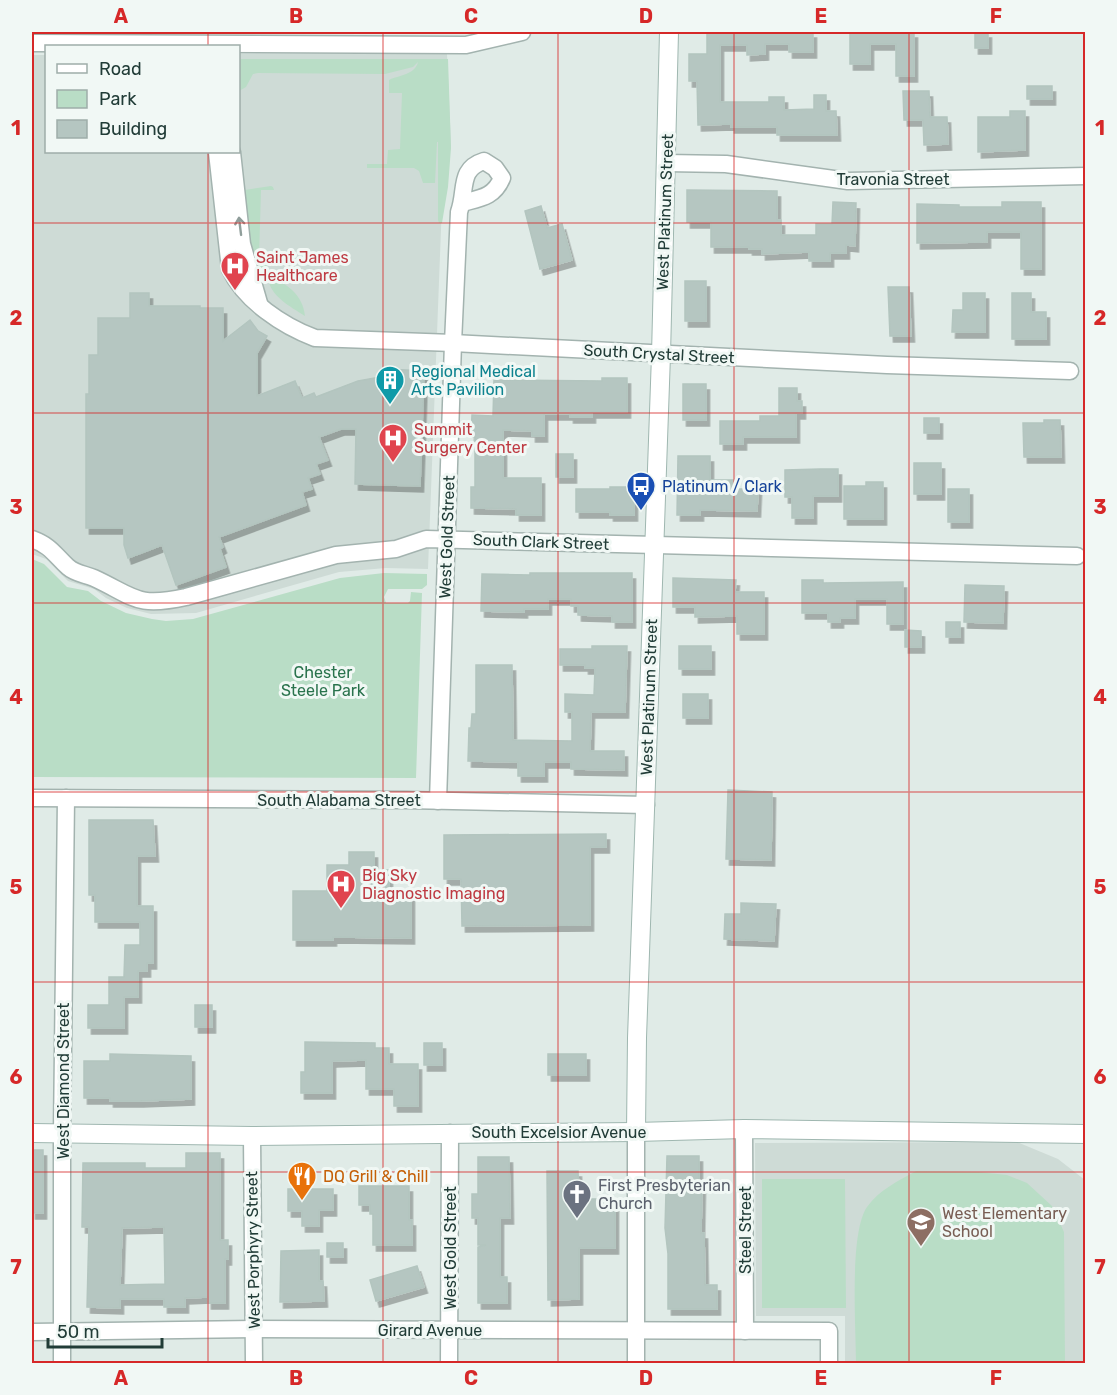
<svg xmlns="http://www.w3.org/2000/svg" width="1117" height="1395" font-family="Rubik,sans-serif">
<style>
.built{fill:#cedbd6}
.green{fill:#b9ddc6}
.building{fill:#b5c6c1;stroke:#b3c5bf;stroke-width:1.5;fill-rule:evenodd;filter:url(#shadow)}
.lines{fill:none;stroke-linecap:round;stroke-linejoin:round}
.street-casing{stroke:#a3b3af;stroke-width:19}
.secondary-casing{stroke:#9fb7b0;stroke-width:20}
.street{stroke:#fff;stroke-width:16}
.secondary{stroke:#fff;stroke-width:18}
.oneway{stroke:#909e9b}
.grid{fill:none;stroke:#d62828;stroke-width:1.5;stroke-opacity:0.55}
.labels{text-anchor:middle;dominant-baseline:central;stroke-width:6;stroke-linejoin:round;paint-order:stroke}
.street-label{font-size:16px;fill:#213c37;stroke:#f1f8f5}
.health-label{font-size:16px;fill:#be3a42;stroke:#f1f8f5;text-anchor:start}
.culture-label{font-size:16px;fill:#0d838f;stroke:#f1f8f5;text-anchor:start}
.transit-label{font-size:16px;fill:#164399;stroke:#f1f8f5;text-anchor:start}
.park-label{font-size:16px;fill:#2a734d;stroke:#f1f8f5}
.food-label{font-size:16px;fill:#c56008;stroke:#f1f8f5;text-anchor:start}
.worship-label{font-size:16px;fill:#5b616d;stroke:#f1f8f5;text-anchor:start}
.education-label{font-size:16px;fill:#785e54;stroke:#f1f8f5;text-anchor:start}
.neatline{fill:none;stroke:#d62828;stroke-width:2}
.grid-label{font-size:20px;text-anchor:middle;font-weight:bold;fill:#d62828}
</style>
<defs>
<filter id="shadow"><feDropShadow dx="3.5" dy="6" stdDeviation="0" flood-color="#0004"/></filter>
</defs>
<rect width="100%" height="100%" fill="#e0ebe7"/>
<!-- built -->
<g class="built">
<polygon points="239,54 447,54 451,145 442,203 428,569 386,568 339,572 196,613 151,614 127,608 106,598 94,589 68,581 46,559 32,554 32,55 46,55 46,152 238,152"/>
<polygon points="1017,1142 1058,1159 1085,1180 1085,1363 845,1363 845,1316 756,1316 755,1143"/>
</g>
<!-- green -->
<g class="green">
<path d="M241,59h207l3,89 -3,39 -6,36h-3l-1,-3v-78h-1l-2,41h-12l-4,-12 -5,-3h-47v-4h20l1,-14 12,-1 2,-56h-13v-13c10,-5 26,-5 29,-18l-5,5 -28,7 -127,-1 -5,1 -7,13 -7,4v-30z"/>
<path d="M271,186l2,1 1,3h-13l-2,69 11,1 2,4 -13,5c-12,-24 -12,-53 -14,-79z"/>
<path d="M268,276c19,7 35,19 37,40 -14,-9 -37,-21 -37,-40z"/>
<polygon points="32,559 44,564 67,587 88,591 101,601 126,613 152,619 166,621 193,619 340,578 384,573 427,574 427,585 422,589 388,589 384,597 386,603 408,603 410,601 411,592 422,593 416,778 32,777"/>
<path d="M916,1171l62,1 29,3 20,8 25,23 12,26 1,131h-209c0,-35 -7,-130 11,-156 12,-17 31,-26 49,-36z"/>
<polygon points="762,1179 845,1179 846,1308 762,1308"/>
</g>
<!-- building -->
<g class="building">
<polygon points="707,32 813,32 813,52 789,52 789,44 765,44 765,54 747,55 747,45 720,45 720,102 769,102 769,97 784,97 784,110 814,109 814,95 826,95 826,111 836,111 837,135 777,135 777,127 731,127 731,124 698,125 697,81 689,81 689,54 707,54"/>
<polygon points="850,32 914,32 914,76 896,76 896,44 870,44 870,64 850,64"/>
<rect x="975" y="32" width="13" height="16"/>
<rect x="1027" y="86" width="25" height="13"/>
<polygon points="903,91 929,91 930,117 947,117 948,144 924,145 923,120 904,120"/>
<polygon points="1010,111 1025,111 1025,150 978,152 978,117 1010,117"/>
<polygon points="687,190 777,191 777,220 781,220 781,235 816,235 816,224 832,224 833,202 856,203 855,246 846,245 846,253 830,253 830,261 809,261 809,252 762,254 762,249 749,249 749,247 711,247 711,222 687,222"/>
<polygon points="1002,202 1041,202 1041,269 1021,269 1021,232 987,232 987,242 917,243 917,204 959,205 959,207 1002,207"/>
<polygon points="541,206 547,228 562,224 572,260 540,269 525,211"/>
<rect x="685" y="281" width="21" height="40"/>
<polygon points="888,287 909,287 911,336 890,336"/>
<polygon points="130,293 149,293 149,306 200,306 200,308 223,308 223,341 250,320 258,331 267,336 257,353 257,396 295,381 302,398 314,393 316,397 358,381 386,376 387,369 424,371 420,486 355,484 356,429 341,429 319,437 328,460 316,464 320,474 308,478 312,489 302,492 306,505 219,537 223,547 220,549 226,567 176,585 162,545 128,558 124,545 124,528 86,528 86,394 89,394 89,355 98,355 98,318 130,318"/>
<polygon points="963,293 985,293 985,332 952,332 953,310 963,310"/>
<polygon points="1012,293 1031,293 1031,312 1046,312 1046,339 1012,339"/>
<polygon points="602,378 627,378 627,412 592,412 592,417 570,417 570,414 544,414 544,436 532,436 532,431 503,430 503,478 541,478 541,515 516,515 516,509 471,508 471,487 475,487 475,437 471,437 472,415 493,416 494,380 602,381"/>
<rect x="683" y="384" width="23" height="36"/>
<polygon points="779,388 797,388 797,401 802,401 802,413 796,413 796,437 743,437 743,444 720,444 720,421 760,421 760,416 779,416"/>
<rect x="924" y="418" width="15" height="15"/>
<polygon points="1044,420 1060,420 1061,457 1024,457 1023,423 1044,423"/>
<rect x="556" y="454" width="17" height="23"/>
<polygon points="678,456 710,456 710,480 733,480 733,489 758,489 757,511 700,510 700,515 677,515"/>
<rect x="914" y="463" width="27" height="31"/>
<polygon points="820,469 838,469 838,496 813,496 813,518 792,518 792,497 785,497 785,470"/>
<polygon points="866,482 883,482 883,519 844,519 844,486 866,486"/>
<polygon points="610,487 634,487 634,515 610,515 610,512 576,512 576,489 610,489"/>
<rect x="948" y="489" width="21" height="33"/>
<polygon points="530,573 632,573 632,622 612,622 612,616 578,615 578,606 571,606 571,599 548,599 548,609 524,609 524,612 481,611 482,574 530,575"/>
<polygon points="673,578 736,580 735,592 764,592 764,634 737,634 737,616 695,617 695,607 673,607"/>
<polygon points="802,580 823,580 823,583 903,582 903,624 887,624 887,599 855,599 855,618 840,618 840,622 828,622 828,613 802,613"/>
<polygon points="965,585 1004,586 1003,623 964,622"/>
<rect x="946" y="622" width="14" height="15"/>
<polygon points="905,630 921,631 921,647 905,647"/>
<polygon points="592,646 627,646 625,712 591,712 590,751 624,751 624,770 571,769 571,762 544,762 544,776 518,776 518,762 468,761 469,728 471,728 472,714 476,714 476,665 512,665 513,740 572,741 572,712 565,712 565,694 594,695 595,668 585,668 585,665 560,665 560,649 592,649"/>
<rect x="679" y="646" width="32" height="23"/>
<rect x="683" y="694" width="25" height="24"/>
<polygon points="728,790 772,792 771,860 726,859"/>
<polygon points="89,820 153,820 155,856 137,856 137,906 153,906 153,963 147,963 147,971 138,971 138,997 124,997 124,1028 88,1028 88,1005 109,1005 109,977 124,977 125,945 140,945 140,922 95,922 95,895 89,895"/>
<polygon points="606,834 606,847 590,847 590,925 462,926 461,879 444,879 444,835"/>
<polygon points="349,852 374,852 374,870 389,870 389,895 411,895 411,938 333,937 333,940 293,940 293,891 327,891 327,865 349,865"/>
<polygon points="741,903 776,904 774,941 724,939 725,914 741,914"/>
<rect x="195" y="1005" width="17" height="22"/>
<polygon points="305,1042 375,1043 375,1048 389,1048 389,1064 418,1064 418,1106 394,1106 394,1089 366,1089 366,1060 333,1061 332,1062 332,1093 301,1093 301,1072 305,1072"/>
<rect x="424" y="1043" width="18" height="22"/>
<polygon points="110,1054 191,1056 191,1099 140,1101 110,1101 110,1098 84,1098 84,1061 110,1061"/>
<rect x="548" y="1054" width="38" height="21"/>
<rect x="32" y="1150" width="11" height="63"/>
<path d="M186,1153h34v87h8v19h-3v44h-17v-6l-23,1v9h-21v-8h-44v9l-33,-1 2,-80h-7l1,-64h62v5h41zM164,1227l1,57 -45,1 2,-57z"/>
<polygon points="667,1156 699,1156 699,1181 702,1181 701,1233 704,1233 705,1285 717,1285 717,1309 668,1309 668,1254 665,1228"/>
<polygon points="478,1157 509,1157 510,1218 500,1218 500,1277 507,1277 507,1303 478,1303 478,1247 486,1245 478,1245 478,1218 472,1218 472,1194 478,1194"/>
<polygon points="547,1171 578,1171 579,1199 615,1199 615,1248 579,1248 579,1299 548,1300"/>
<polygon points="359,1186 409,1186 409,1220 412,1220 412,1245 373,1245 373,1214 370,1214 370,1205 359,1205"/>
<polygon points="288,1189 333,1189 333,1210 319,1210 319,1226 302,1226 302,1211 288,1211"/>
<rect x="327" y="1243" width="16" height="14"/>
<polygon points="319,1250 319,1281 323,1281 324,1301 280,1302 281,1251"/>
<polygon points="417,1266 424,1287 376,1301 370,1280"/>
</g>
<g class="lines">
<!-- street casing -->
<g class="street-casing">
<g id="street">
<polyline points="32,43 466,45 522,32"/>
<path d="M217,152l13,117c15,32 53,57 85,69l138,5 434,22 183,6"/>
<polyline points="232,152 242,244 259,303"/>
<polyline points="666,163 726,164 848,181 1086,176"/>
<path d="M32,539c19,7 22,15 36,28 8,7 17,7 26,11 41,19 42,30 92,19l150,-42 60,-6 30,-10 651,17"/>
<polyline points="32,798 407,800 646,805"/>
<path d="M438,801l15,-458 6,-131c8,-22 -1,-43 25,-51l11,7 7,10c-8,19 -21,20 -40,25"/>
<polyline points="744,1129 745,1331"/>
<polyline points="636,1132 636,1364"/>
<polyline points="252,1136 254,1364"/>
<polyline points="32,1332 254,1329 829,1331 829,1364"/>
<polyline points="62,1364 62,1133 66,798"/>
<polyline points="449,1364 450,1133"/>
</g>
</g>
<!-- secondary casing -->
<g class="secondary-casing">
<g id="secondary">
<polyline points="636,1132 637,1038 661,355 669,32"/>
<polyline points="32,1133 252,1136 636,1132 744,1129 1086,1134"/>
</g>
</g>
<!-- street -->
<use href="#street" class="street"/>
<!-- secondary -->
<use href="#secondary" class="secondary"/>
</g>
<!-- one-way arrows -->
<defs><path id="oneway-shaft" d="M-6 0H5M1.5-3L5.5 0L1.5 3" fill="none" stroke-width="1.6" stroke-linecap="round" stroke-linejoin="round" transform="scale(1.5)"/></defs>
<use class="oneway" href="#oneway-shaft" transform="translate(240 226) rotate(-97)"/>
<!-- grid -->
<path class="grid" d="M208,32v14M383,32v1332M558,32v1332M734,32v1332M909,32v1332M208,152v1212M32,223h1054M32,413h1054M32,603h1054M32,792h1054M32,982h1054M32,1172h1054"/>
<!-- icons -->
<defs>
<g id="hospital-pin" transform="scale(1.5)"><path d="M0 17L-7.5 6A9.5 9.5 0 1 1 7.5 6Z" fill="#e0444e" stroke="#f1f8f5"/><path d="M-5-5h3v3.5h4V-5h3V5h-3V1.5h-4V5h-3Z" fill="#fff"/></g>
<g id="building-pin" transform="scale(1.5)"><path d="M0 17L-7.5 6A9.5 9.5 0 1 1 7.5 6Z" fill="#0f9aa8" stroke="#f1f8f5"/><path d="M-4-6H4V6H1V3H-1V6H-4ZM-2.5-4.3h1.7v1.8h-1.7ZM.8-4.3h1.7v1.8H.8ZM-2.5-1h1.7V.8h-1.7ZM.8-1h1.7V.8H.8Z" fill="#fff"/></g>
<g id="bus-pin" transform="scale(1.5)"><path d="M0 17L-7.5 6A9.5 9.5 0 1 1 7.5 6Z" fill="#1a4fb4" stroke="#f1f8f5"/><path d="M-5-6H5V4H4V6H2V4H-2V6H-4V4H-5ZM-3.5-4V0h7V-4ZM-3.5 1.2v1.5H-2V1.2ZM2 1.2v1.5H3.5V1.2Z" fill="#fff"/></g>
<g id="restaurant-pin" transform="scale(1.5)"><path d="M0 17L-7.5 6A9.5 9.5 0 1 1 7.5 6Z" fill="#e8710a" stroke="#f1f8f5"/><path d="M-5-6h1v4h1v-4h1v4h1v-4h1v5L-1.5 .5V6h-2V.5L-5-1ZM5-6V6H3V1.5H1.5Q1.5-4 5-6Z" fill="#fff"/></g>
<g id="church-pin" transform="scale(1.5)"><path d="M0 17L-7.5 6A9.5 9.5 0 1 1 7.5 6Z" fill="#6b7280" stroke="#f1f8f5"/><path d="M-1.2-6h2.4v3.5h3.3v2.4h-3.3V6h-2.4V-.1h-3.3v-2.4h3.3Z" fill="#fff"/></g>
<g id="school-pin" transform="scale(1.5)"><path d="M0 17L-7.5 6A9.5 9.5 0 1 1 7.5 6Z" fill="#8d6e63" stroke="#f1f8f5"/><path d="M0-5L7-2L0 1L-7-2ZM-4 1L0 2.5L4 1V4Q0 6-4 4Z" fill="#fff"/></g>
</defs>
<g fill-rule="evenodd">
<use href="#hospital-pin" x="235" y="266"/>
<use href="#building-pin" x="390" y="380"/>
<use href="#hospital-pin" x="393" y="438"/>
<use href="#bus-pin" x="641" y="486"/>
<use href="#hospital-pin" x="341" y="884"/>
<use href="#restaurant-pin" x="302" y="1176"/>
<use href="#church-pin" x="577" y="1194"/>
<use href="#school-pin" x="921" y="1222"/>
</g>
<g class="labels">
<!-- street labels -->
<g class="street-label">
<text x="893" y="179">Travonia Street</text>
<text transform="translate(665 212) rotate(-88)">West Platinum Street</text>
<text transform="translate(659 354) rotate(3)">South Crystal Street</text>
<text transform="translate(447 537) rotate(-88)">West Gold Street</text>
<text transform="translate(541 542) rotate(2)">South Clark Street</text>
<text transform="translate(649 697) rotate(-88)">West Platinum Street</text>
<text x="339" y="800">South Alabama Street</text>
<text transform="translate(63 1081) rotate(-90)">West Diamond Street</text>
<text x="559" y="1132">South Excelsior Avenue</text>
<text transform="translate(745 1230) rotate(-90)">Steel Street</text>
<text transform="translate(450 1248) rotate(-90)">West Gold Street</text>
<text transform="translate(253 1250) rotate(-91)">West Porphyry Street</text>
<text x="430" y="1330">Girard Avenue</text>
</g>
<!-- health labels -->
<g class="health-label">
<text x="256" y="257">Saint James<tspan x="256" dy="18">Healthcare</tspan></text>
<text x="414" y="429">Summit<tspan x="414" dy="18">Surgery Center</tspan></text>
<text x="362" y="875">Big Sky<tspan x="362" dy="18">Diagnostic Imaging</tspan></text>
</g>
<!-- culture labels -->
<g class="culture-label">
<text x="411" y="371">Regional Medical<tspan x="411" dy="18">Arts Pavilion</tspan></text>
</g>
<!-- transit labels -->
<g class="transit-label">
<text x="662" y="486">Platinum / Clark</text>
</g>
<!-- park labels -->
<g class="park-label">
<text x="323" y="672">Chester<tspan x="323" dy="18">Steele Park</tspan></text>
</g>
<!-- food labels -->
<g class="food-label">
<text x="323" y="1176">DQ Grill &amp; Chill</text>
</g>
<!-- worship labels -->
<g class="worship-label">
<text x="598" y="1185">First Presbyterian<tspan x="598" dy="18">Church</tspan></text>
</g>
<!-- education labels -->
<g class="education-label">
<text x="942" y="1213">West Elementary<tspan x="942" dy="18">School</tspan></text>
</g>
</g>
<!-- border -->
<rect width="1117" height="1395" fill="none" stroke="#f1f8f5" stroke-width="66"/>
<!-- legend -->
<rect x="45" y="45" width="195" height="108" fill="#f1f8f5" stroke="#9eada9" stroke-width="1.5"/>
<rect x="57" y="64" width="30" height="9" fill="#ffffff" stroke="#9eada9" stroke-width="1.5"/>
<text x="99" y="75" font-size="18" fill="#213c37">Road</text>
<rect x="57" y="90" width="30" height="18" fill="#b9ddc6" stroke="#9eada9" stroke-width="1.5"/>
<text x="99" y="105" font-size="18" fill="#213c37">Park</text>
<rect x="57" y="120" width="30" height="18" fill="#b5c6c1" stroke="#9eada9" stroke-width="1.5"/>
<text x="99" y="135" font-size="18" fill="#213c37">Building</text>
<!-- scale -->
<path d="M48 1338v9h114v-9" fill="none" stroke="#213c37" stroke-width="3"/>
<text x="57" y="1338" font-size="18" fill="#213c37" stroke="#f1f8f5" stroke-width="4.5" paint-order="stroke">50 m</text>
<rect x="33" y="33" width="1051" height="1329" class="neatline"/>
<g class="grid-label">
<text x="121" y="23">A</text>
<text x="296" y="23">B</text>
<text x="471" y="23">C</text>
<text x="646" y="23">D</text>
<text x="821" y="23">E</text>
<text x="996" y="23">F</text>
<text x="16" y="135">1</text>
<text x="1100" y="135">1</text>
<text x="16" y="325">2</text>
<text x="1100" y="325">2</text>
<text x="16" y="514">3</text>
<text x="1100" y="514">3</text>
<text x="16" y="704">4</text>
<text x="1100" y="704">4</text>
<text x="16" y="894">5</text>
<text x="1100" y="894">5</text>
<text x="16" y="1084">6</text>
<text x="1100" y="1084">6</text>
<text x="16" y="1274">7</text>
<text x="1100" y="1274">7</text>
<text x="121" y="1385">A</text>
<text x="296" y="1385">B</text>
<text x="471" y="1385">C</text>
<text x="646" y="1385">D</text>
<text x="821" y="1385">E</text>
<text x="996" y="1385">F</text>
</g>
</svg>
